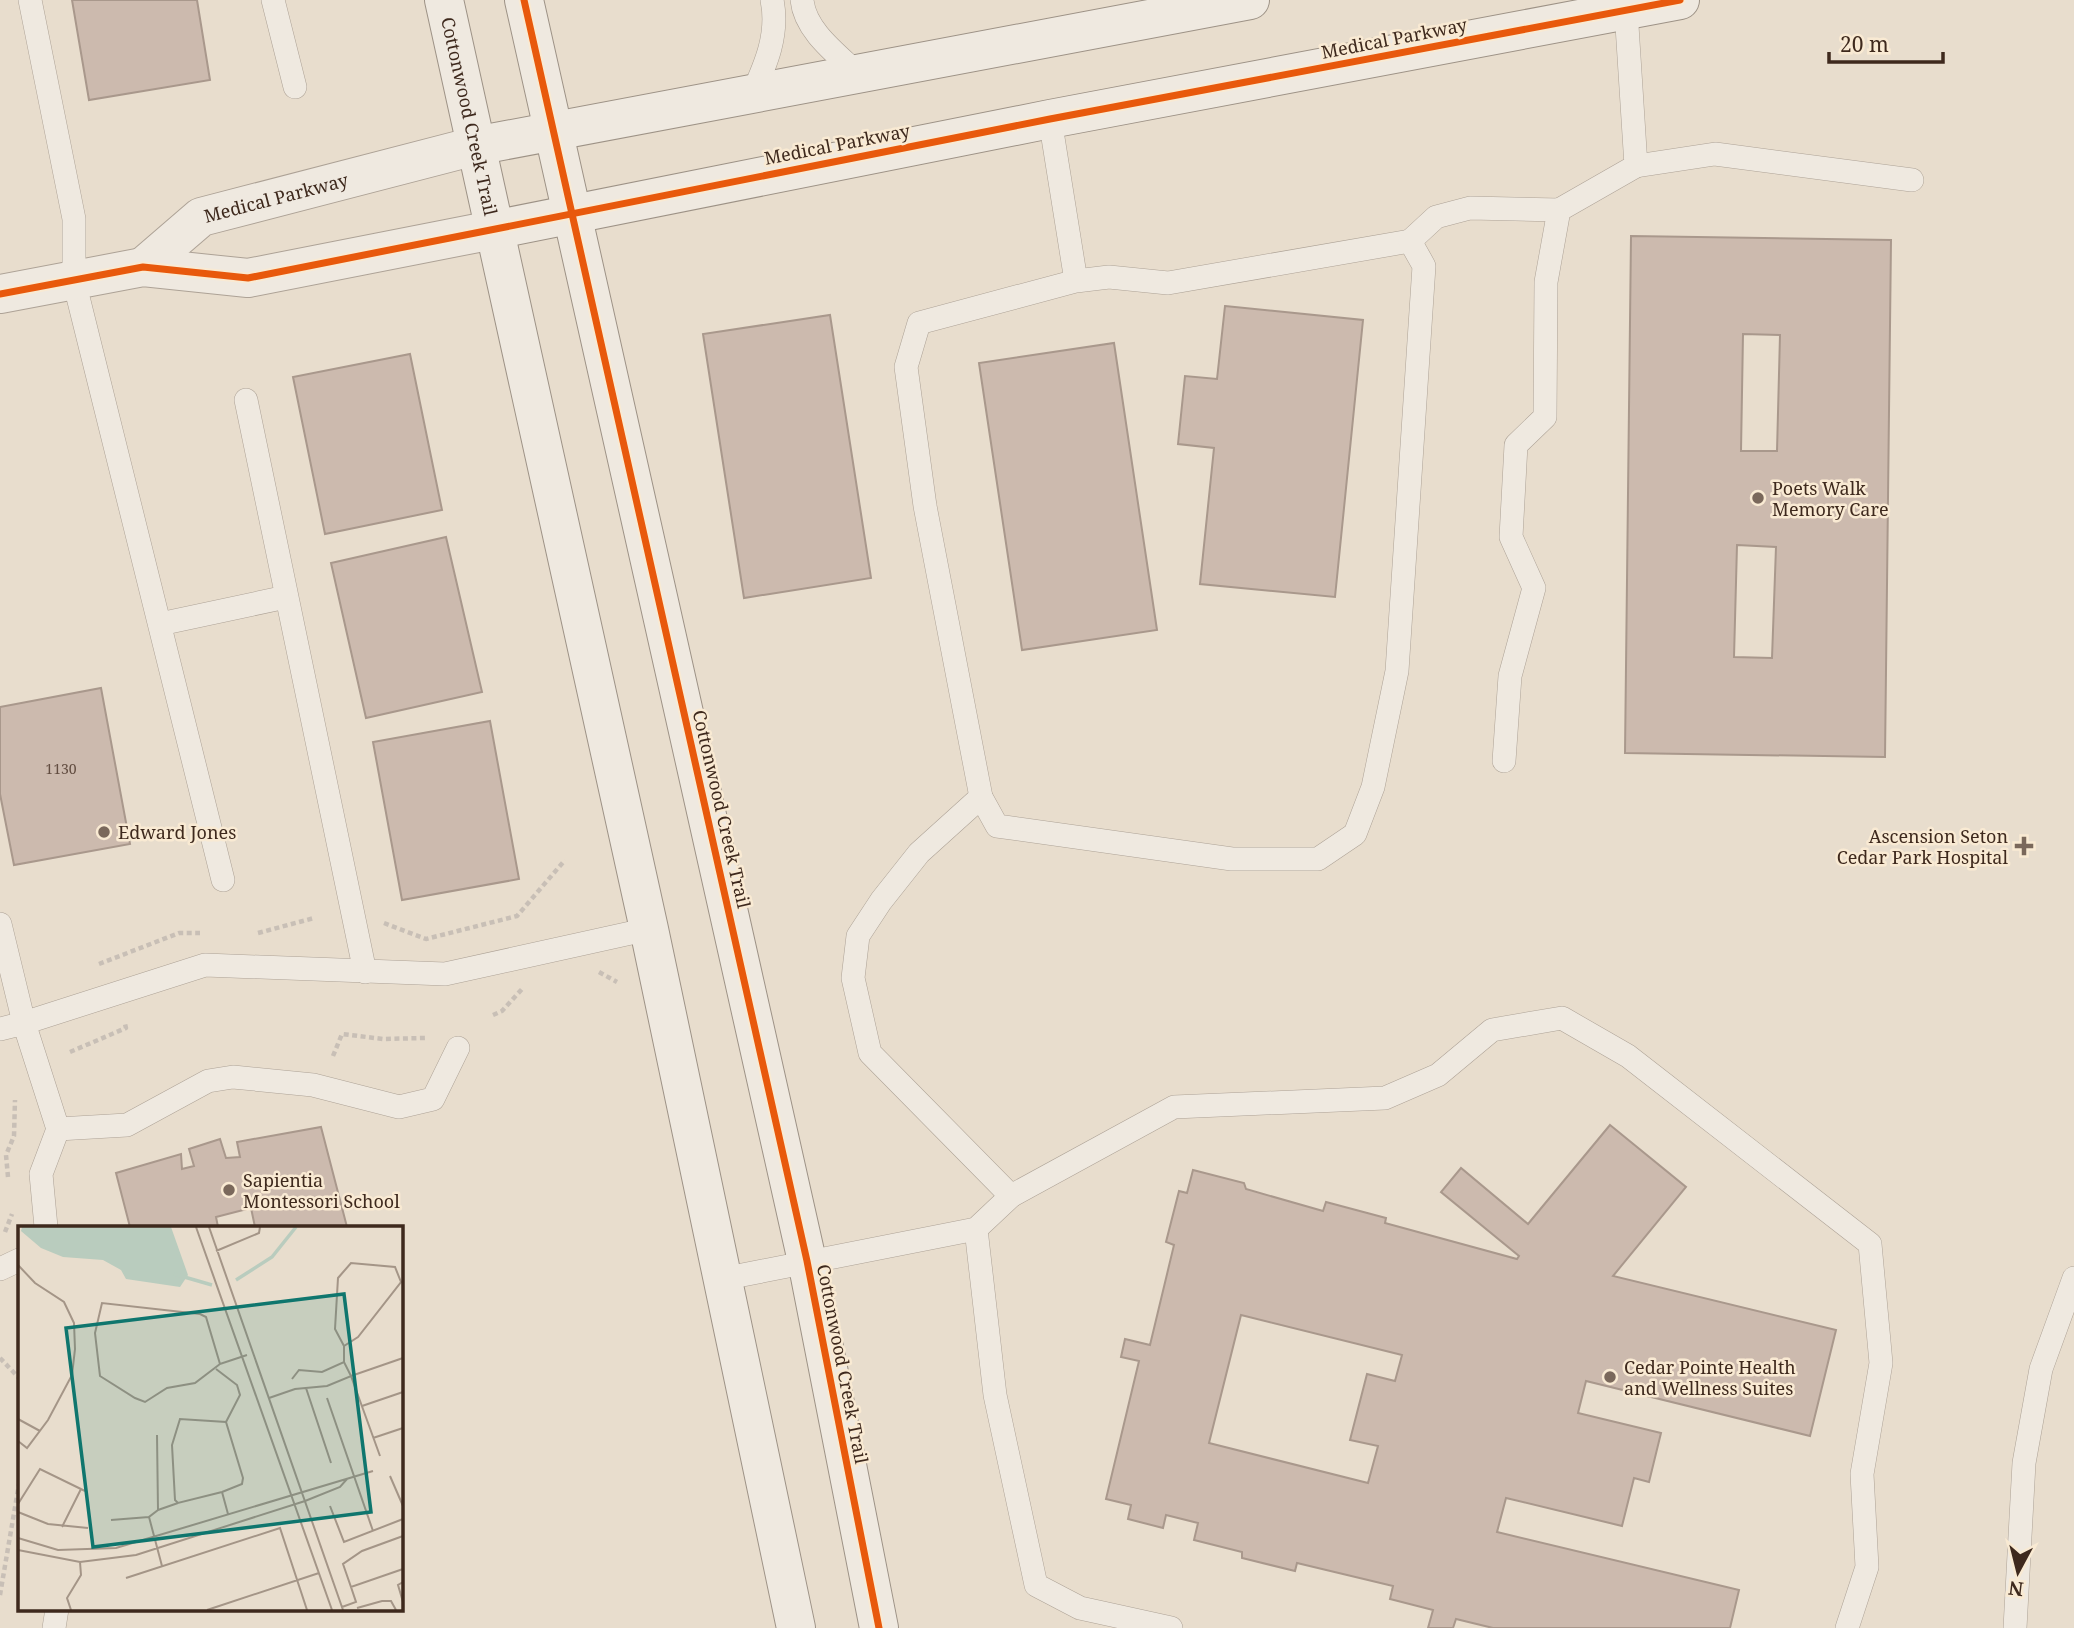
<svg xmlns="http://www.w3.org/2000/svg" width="2074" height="1628" font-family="'Noto Serif',serif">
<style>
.building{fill:#ccbaae;stroke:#a9988c;stroke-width:2;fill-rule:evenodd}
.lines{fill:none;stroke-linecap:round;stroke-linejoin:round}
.lane-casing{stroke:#ada296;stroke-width:24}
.street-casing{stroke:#ada296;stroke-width:40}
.secondary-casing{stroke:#9d9286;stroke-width:40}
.path{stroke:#c8bfb6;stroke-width:4.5;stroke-dasharray:5 3.5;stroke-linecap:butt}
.lane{stroke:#efe9e0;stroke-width:23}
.street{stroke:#efe9e0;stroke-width:38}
.secondary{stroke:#efe9e0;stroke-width:38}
.cycleway-casing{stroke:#f9ead3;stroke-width:11}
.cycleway{stroke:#e8590c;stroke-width:7}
.poi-dot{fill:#7a685b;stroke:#f9ead3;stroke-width:2.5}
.labels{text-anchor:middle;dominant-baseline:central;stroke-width:5;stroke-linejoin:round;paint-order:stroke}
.number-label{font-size:14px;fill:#624d41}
.street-label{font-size:18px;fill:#3e291d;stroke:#f9ead3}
.poi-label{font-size:18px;fill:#3e291d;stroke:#f9ead3;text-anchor:start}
.inset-river{fill:none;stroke:#b9ccbe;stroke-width:3.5}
.inset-road{fill:none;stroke:#a49587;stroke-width:2}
.view{fill:#0f766e;fill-opacity:0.15;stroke:#0f766e;stroke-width:3.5}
.inset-edge{fill:none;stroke:#3e291d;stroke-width:3.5}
</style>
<rect width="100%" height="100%" fill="#e8ddcd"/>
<!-- building -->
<g class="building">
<polygon points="72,0 197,0 210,80 89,100"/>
<path d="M1631,236l260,4 -6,517 -260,-4zM1743,334l37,1 -3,116h-36zM1737,545l39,2 -4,111 -38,-1z"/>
<polygon points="1225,306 1363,320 1335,597 1200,584 1214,448 1178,444 1185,376 1217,379"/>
<polygon points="830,315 871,578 744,598 703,334"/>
<polygon points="1114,343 1157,630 1022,650 979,363"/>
<polygon points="410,354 442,510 325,534 293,377"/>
<polygon points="446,537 482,692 366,718 331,563"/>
<polygon points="101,688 130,844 14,865 0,794 0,707"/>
<polygon points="490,721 519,879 402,900 373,742"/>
<path d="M1610,1125l76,62 -73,89 223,54 -26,106 -224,-55 -8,32 83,20 -12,49 -15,-4 -12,48 -116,-28 -9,34 242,58 -9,38h-237l-37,-9 -3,9h-25l5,-18 -43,-11 3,-13 -96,-23 -2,8 -53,-13v-6l-48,-12 4,-17 -32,-8 -3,13 -35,-9 3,-14 -25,-6 33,-138 -18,-4 4,-18 25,6 24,-100 -8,-3 13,-51 8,2 6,-23 51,13 2,6 77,22 3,-9 60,16 -1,5 132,36 2,-3 -78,-64 20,-24 67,56zM1241,1315l161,40 -7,26 -28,-7 -17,66 28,6 -10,37 -159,-40z"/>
<polygon points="321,1127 347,1227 255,1227 251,1208 216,1217 218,1227 130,1227 116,1173 181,1154 182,1169 194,1166 189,1149 220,1139 226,1158 240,1157 237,1142"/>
</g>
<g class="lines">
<!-- lane casing -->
<g class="lane-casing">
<g id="lane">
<polyline points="30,0 74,219 74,281 223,880"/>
<polyline points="273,0 295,87"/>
<path d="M802,0c3,31 35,54 57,75"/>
<path d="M752,95c14,-31 27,-61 20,-95"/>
<polyline points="1050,119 1076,281 1109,277 1168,283 1410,241 1424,266 1397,671 1373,787 1355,834 1318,859 1232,859 997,826 981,797 925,506 906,367 919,323 1076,281"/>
<polyline points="1636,166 1715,154 1912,180"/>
<polyline points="1410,241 1436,217 1470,208 1559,210"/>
<polyline points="246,400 365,972"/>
<polyline points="160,624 286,597"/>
<polyline points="1504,761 1510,676 1534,588 1511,537 1516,445 1545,417 1546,282 1559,210 1636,166 1626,10"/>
<polyline points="981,797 919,853 881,901 858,936 853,978 870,1053 1011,1196"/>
<polyline points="0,924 24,1023 205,965 445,974 649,929"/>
<polyline points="0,1029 24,1023 58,1129 127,1125 208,1081 233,1077 313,1085 399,1107 433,1099 458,1048"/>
<polyline points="46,1227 41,1174 58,1129"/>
<polyline points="976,1229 995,1395 1036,1585 1080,1608 1171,1628"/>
<polyline points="0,1269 19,1260"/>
<polyline points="722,1279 976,1229 1011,1196 1174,1107 1385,1098 1438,1075 1492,1030 1562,1018 1628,1056 1870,1244 1881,1363 1862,1474 1867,1567 1847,1628"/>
<polyline points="54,1628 57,1609"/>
<polyline points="2015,1628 2024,1463 2041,1369 2074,1278"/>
</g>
</g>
<!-- street casing -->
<g class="street-casing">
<g id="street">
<path id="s1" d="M143,267l58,-50 274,-71"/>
<polyline points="0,294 143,267 248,278 493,230"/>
</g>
</g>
<!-- secondary casing -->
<g class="secondary-casing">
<g id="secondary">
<path id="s2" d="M444,0l205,929 147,699"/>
<polyline points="524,0 807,1261 879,1628"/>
<polyline points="475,146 1250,0"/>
<polyline points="493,230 1050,119 1680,0"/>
</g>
</g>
<!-- path -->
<g class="path">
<polyline points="384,923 426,939 517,916 565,860"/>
<polyline points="258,933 314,918"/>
<polyline points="99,964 179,933 200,933"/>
<polyline points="599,972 617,982"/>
<polyline points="493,1015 502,1011 522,989"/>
<polyline points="70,1052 126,1028 125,1024"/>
<polyline points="333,1056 342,1034 383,1039 425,1038"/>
<polyline points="8,1177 6,1155 14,1136 15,1100"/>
<polyline points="5,1232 12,1214"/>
<polyline points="0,1358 19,1378"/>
<polyline points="0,1595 19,1484"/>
</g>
<!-- lane -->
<use href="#lane" class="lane"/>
<!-- street -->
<use href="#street" class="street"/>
<!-- secondary -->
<use href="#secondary" class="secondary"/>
<!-- cycleway casing -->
<g class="cycleway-casing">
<g id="cycleway">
<polyline points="524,0 807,1261 879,1628"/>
<polyline points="0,294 143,267 248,278 1050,119 1680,0"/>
</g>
</g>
<!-- cycleway -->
<use href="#cycleway" class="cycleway"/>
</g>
<!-- markers -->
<g class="poi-dot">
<circle cx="1758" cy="498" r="7"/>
<circle cx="104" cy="832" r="7"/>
<path d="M2020.5 835.5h7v7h7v7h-7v7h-7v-7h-7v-7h7z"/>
<circle cx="229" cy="1190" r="7"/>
<circle cx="1610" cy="1377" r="7"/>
</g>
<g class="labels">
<!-- number labels -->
<g class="number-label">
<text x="61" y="768">1130</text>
</g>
<!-- street labels -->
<g class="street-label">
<text transform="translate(1394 38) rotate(-11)">Medical Parkway</text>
<text stroke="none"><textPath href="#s2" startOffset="119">Cottonwood Creek Trail</textPath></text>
<text transform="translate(837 144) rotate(-11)">Medical Parkway</text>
<text stroke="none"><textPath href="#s1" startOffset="154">Medical Parkway</textPath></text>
<text transform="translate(722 809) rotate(77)">Cottonwood Creek Trail</text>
<text transform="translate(843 1364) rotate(79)">Cottonwood Creek Trail</text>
</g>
<!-- poi labels -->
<g class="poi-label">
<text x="1772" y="488">Poets Walk<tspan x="1772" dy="21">Memory Care</tspan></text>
<text x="118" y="832">Edward Jones</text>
<text x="2008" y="836" text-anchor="end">Ascension Seton<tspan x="2008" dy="21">Cedar Park Hospital</tspan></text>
<text x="243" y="1180">Sapientia<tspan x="243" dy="21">Montessori School</tspan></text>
<text x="1624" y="1367">Cedar Pointe Health<tspan x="1624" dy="21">and Wellness Suites</tspan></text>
</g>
</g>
<!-- overview -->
<g transform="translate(18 1226)">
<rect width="385" height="385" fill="#e8ddcd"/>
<path d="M4,1h149l17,48 -8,12 -54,-8 -5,-9 -18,-10 -40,-3 -22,-9 -20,-17z" fill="#b9ccbe"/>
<path class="inset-river" d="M156,48l38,11M218,54l36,-23 24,-30"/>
<path class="inset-road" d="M178,1l136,383M191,1l134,383M198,25l43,-18 1,-6M0,39l17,18 29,19 10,21 1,26 -3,26 -24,45 -21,28 -9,-7M326,120l14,-9 43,-55 -6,-15 -44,-4 -13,15 -3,51 9,17v16M202,138l-25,19 -28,5 -22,14 -10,-4 -35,-22 -5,-43 7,-30 98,11 6,3 14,47 27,-9M198,143l21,16 3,10 -14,27M274,153l7,-9 23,2 22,-10 7,14 52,-18M288,162l25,75M251,172l26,-9 32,-3 24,-10 29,80M309,172l46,133M344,180l41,-14M0,193l22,12M139,209l1,75 -9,7 13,49M355,212l30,-10M372,250l13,30M204,266l20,-8 1,-6 -17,-56 -46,-3 -8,26 3,55 3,3 44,-11 6,22M0,278l22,-35 45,22M312,280l14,36 59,-23M140,284l20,-7M0,286l30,12 40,4M93,294l38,-3M44,301l19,-38M385,310l-41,15 -19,13 8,23 52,-18M0,312l40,12 58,-2 257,-77M0,324l62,12 56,-7 169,-54 35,-14 7,-8M108,352l154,-50 27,82M385,356l-5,3 5,17M324,381l14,-5 -5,-15M339,382l25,-7h9l5,9M53,384l-4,-12 14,-23 -1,-13M189,384l112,-37"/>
<path class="view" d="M326,68l27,218 -278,35 -27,-219z"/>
<rect width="385" height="385" class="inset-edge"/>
</g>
<!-- north arrow -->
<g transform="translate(2018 1572) rotate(187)" stroke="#f9ead3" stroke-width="5" paint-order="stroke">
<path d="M0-5L12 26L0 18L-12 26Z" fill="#3e291d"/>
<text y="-10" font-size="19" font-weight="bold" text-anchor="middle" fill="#3e291d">N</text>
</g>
<!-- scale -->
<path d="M1829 52v10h114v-10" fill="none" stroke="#3e291d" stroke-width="3.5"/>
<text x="1840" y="52" font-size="21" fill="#3e291d" stroke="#f9ead3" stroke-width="5" paint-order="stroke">20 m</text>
</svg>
